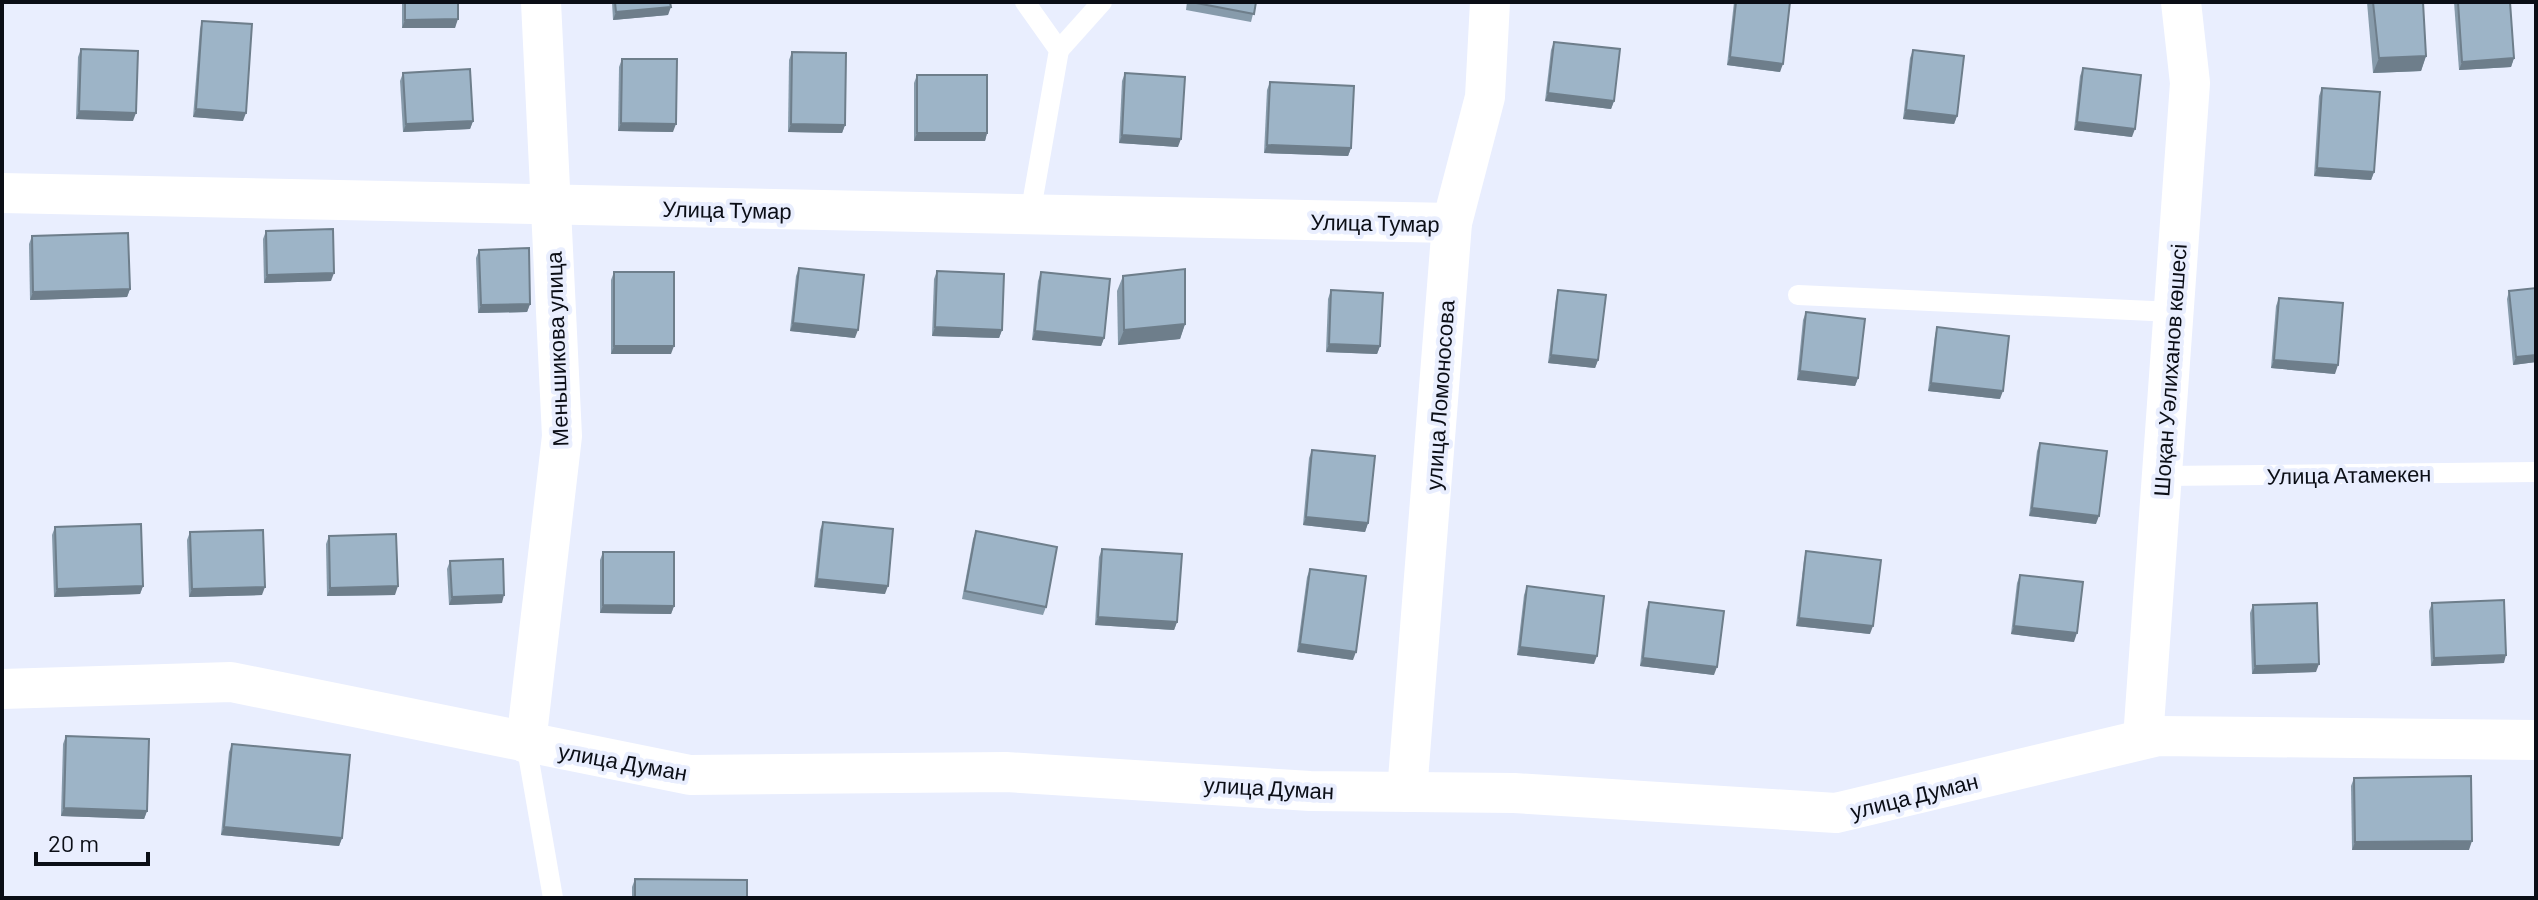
<svg xmlns="http://www.w3.org/2000/svg" width="2538" height="900" font-family="Barlow,sans-serif">
<style>
.lines{fill:none;stroke-linecap:round;stroke-linejoin:round}
.service{stroke:#fff;stroke-width:20}
.minor{stroke:#fff;stroke-width:40}
.wall{fill:#879bab}
.shaded-wall{fill:#6e7e8b}
.building{fill:#9db4c7;stroke:#6e7e8b;stroke-width:2}
.labels{text-anchor:middle;dominant-baseline:central;stroke-width:8;stroke-linejoin:round;paint-order:stroke}
.street-label{font-size:22px;fill:#0b0e16;stroke:#e9eefe}
</style>
<rect width="100%" height="100%" fill="#e9eefe"/>
<g class="lines">
<!-- service -->
<g class="service">
<polyline points="1025,2 1059,50 1030,215"/>
<polyline points="1059,50 1102,2"/>
<polyline points="1798,295 2174,312"/>
<polyline points="2162,476 2536,472"/>
<polyline points="526,743 553,898"/>
</g>
<!-- minor -->
<g class="minor">
<polyline points="2,193 1452,223"/>
<polyline points="2,689 231,682 690,775 1006,772 1310,791 1514,793 1836,813 2158,736 2536,740"/>
<polyline points="2143,739 2190,83 2181,2"/>
<polyline points="526,743 562,436 541,2"/>
<polyline points="1407,792 1452,223 1485,97 1490,2"/>
</g>
</g>
<!-- wall -->
<g class="wall">
<polygon points="402,2 458,2 455,28 402,28"/>
<polygon points="612,2 670,2 668,15 613,20"/>
<polygon points="1187,2 1256,2 1251,22 1186,10"/>
<polygon points="1734,2 1790,2 1780,72 1727,65"/>
<polygon points="2367,2 2423,2 2426,56 2421,71 2373,73"/>
<polygon points="2454,2 2510,2 2514,58 2511,67 2459,70"/>
<polygon points="202,21 243,121 193,117 200,29"/>
<polygon points="1554,42 1614,101 1611,109 1545,101 1551,50"/>
<polygon points="81,49 133,121 76,119 78,57"/>
<polygon points="1913,50 1957,116 1954,124 1903,119 1910,58"/>
<polygon points="792,52 845,125 842,133 788,132 789,60"/>
<polygon points="622,59 673,132 618,131 619,67"/>
<polygon points="2083,68 2132,137 2074,130 2080,76"/>
<polygon points="403,73 473,121 470,129 403,132 400,81"/>
<polygon points="1125,73 1178,147 1119,143 1122,81"/>
<polygon points="917,75 987,133 985,141 914,141 914,83"/>
<polygon points="1270,82 1351,148 1348,156 1264,153 1267,90"/>
<polygon points="2322,88 2374,172 2371,180 2314,176 2319,96"/>
<polygon points="266,231 331,281 264,283 263,239"/>
<polygon points="32,236 130,289 127,297 30,300 29,244"/>
<polygon points="479,250 530,304 527,312 478,313 476,258"/>
<polygon points="799,268 855,338 790,331 796,276"/>
<polygon points="937,271 1002,330 999,338 932,336 934,279"/>
<polygon points="614,272 671,354 611,354 611,280"/>
<polygon points="1041,272 1104,338 1101,346 1032,340 1038,281"/>
<polygon points="1123,276 1185,324 1180,339 1118,345 1117,291"/>
<polygon points="1331,290 1380,346 1377,354 1326,352 1328,299"/>
<polygon points="1558,290 1598,360 1595,368 1548,363 1556,298"/>
<polygon points="2509,291 2536,362 2513,365 2507,299"/>
<polygon points="2279,298 2335,374 2271,368 2276,306"/>
<polygon points="1806,312 1858,378 1855,386 1797,380 1803,320"/>
<polygon points="1937,327 2000,399 1928,391 1935,335"/>
<polygon points="2040,443 2096,524 2029,516 2037,451"/>
<polygon points="1312,450 1368,523 1365,532 1303,525 1309,458"/>
<polygon points="823,522 885,594 814,587 820,530"/>
<polygon points="55,527 143,586 140,594 54,597 52,535"/>
<polygon points="976,531 1046,607 1043,615 962,599 973,539"/>
<polygon points="190,532 262,595 189,597 187,540"/>
<polygon points="329,536 395,595 327,596 326,544"/>
<polygon points="1102,549 1177,622 1174,630 1095,625 1099,557"/>
<polygon points="1806,551 1870,634 1796,626 1804,559"/>
<polygon points="603,552 674,606 671,614 600,613 600,560"/>
<polygon points="450,561 502,603 449,605 447,569"/>
<polygon points="1310,569 1353,660 1297,652 1307,577"/>
<polygon points="2020,575 2074,642 2011,634 2017,583"/>
<polygon points="1527,586 1594,664 1517,655 1524,595"/>
<polygon points="1649,602 1714,675 1640,666 1646,610"/>
<polygon points="2432,603 2504,663 2431,666 2429,611"/>
<polygon points="2253,605 2316,672 2252,674 2250,613"/>
<polygon points="66,736 147,811 144,819 61,816 63,744"/>
<polygon points="232,744 342,838 339,846 221,835 229,752"/>
<polygon points="2354,778 2469,850 2352,850 2351,786"/>
<polygon points="635,879 747,898 632,898 632,887"/>
</g>
<!-- shaded-wall -->
<g class="shaded-wall">
<polygon points="671,7 668,15 613,20 616,12"/>
<polygon points="458,19 455,28 402,28 405,20"/>
<polygon points="2426,56 2421,71 2373,73 2379,58"/>
<polygon points="1730,57 1783,64 1780,72 1727,65"/>
<polygon points="2514,58 2511,67 2459,70 2462,62"/>
<polygon points="1548,93 1614,101 1611,109 1545,101"/>
<polygon points="196,109 246,113 243,121 193,117"/>
<polygon points="1906,110 1957,116 1954,124 1903,119"/>
<polygon points="79,111 136,113 133,121 76,119"/>
<polygon points="473,121 470,129 403,132 406,124"/>
<polygon points="2077,122 2135,129 2132,137 2074,130"/>
<polygon points="621,123 676,124 673,132 618,131"/>
<polygon points="791,124 845,125 842,133 788,132"/>
<polygon points="917,133 987,133 985,141 914,141"/>
<polygon points="1122,135 1181,139 1178,147 1119,143"/>
<polygon points="1267,145 1351,148 1348,156 1264,153"/>
<polygon points="2317,168 2374,172 2371,180 2314,176"/>
<polygon points="334,273 331,281 264,283 267,275"/>
<polygon points="130,289 127,297 30,300 33,292"/>
<polygon points="530,304 527,312 478,313 481,305"/>
<polygon points="793,323 858,330 855,338 790,331"/>
<polygon points="1185,324 1180,339 1118,345 1124,330"/>
<polygon points="935,327 1002,330 999,338 932,336"/>
<polygon points="1035,331 1104,338 1101,346 1032,340"/>
<polygon points="1329,344 1380,346 1377,354 1326,352"/>
<polygon points="614,346 674,346 671,354 611,354"/>
<polygon points="1551,355 1598,360 1595,368 1548,363"/>
<polygon points="2536,355 2536,362 2513,365 2516,357"/>
<polygon points="2274,360 2338,365 2335,374 2271,368"/>
<polygon points="1800,371 1858,378 1855,386 1797,380"/>
<polygon points="1931,383 2003,391 2000,399 1928,391"/>
<polygon points="2032,508 2099,516 2096,524 2029,516"/>
<polygon points="1306,517 1368,523 1365,532 1303,525"/>
<polygon points="817,579 888,586 885,594 814,587"/>
<polygon points="143,586 140,594 54,597 57,589"/>
<polygon points="398,586 395,595 327,596 330,588"/>
<polygon points="265,587 262,595 189,597 192,589"/>
<polygon points="504,595 502,603 449,605 452,597"/>
<polygon points="603,605 674,606 671,614 600,613"/>
<polygon points="1098,617 1177,622 1174,630 1095,625"/>
<polygon points="1799,618 1873,626 1870,634 1796,626"/>
<polygon points="2014,626 2077,633 2074,642 2011,634"/>
<polygon points="1300,644 1356,652 1353,660 1297,652"/>
<polygon points="1520,647 1597,656 1594,664 1517,655"/>
<polygon points="2506,655 2504,663 2431,666 2434,658"/>
<polygon points="1643,658 1717,667 1714,675 1640,666"/>
<polygon points="2319,664 2316,672 2252,674 2255,666"/>
<polygon points="64,808 147,811 144,819 61,816"/>
<polygon points="224,827 342,838 339,846 221,835"/>
<polygon points="2472,841 2469,850 2352,850 2355,842"/>
</g>
<!-- building -->
<g class="building">
<polygon points="405,2 458,2 458,19 405,20"/>
<polygon points="615,2 670,2 671,7 616,12"/>
<polygon points="1191,2 1256,2 1254,14"/>
<polygon points="1736,2 1790,2 1783,64 1730,57"/>
<polygon points="2373,2 2423,2 2426,56 2379,58"/>
<polygon points="2458,2 2510,2 2514,58 2462,62"/>
<polygon points="202,21 252,24 246,113 196,109"/>
<polygon points="1554,42 1620,49 1614,101 1548,93"/>
<polygon points="81,49 138,51 136,113 79,111"/>
<polygon points="1913,50 1964,56 1957,116 1906,110"/>
<polygon points="792,52 846,53 845,125 791,124"/>
<polygon points="622,59 677,59 676,124 621,123"/>
<polygon points="2083,68 2141,75 2135,129 2077,122"/>
<polygon points="470,69 473,121 406,124 403,73"/>
<polygon points="1125,73 1185,77 1181,139 1122,135"/>
<rect x="917" y="75" width="70" height="58"/>
<polygon points="1270,82 1354,86 1351,148 1267,145"/>
<polygon points="2322,88 2380,92 2374,172 2317,168"/>
<polygon points="333,229 334,273 267,275 266,231"/>
<polygon points="128,233 130,289 33,292 32,236"/>
<polygon points="529,248 530,304 481,305 479,250"/>
<polygon points="799,268 864,275 858,330 793,323"/>
<polygon points="1185,269 1185,324 1124,330 1123,276"/>
<polygon points="937,271 1004,274 1002,330 935,327"/>
<rect x="614" y="272" width="60" height="74"/>
<polygon points="1041,272 1110,279 1104,338 1035,331"/>
<polygon points="2536,288 2536,355 2516,357 2509,291"/>
<polygon points="1331,290 1383,293 1380,346 1329,344"/>
<polygon points="1558,290 1606,295 1598,360 1551,355"/>
<polygon points="2279,298 2343,303 2338,365 2274,360"/>
<polygon points="1806,312 1865,319 1858,378 1800,371"/>
<polygon points="1937,327 2009,336 2003,391 1931,383"/>
<polygon points="2040,443 2107,451 2099,516 2032,508"/>
<polygon points="1312,450 1375,456 1368,523 1306,517"/>
<polygon points="823,522 893,529 888,586 817,579"/>
<polygon points="141,524 143,586 57,589 55,527"/>
<polygon points="263,530 265,587 192,589 190,532"/>
<polygon points="976,531 1057,547 1046,607 965,591"/>
<polygon points="396,534 398,586 330,588 329,536"/>
<polygon points="1102,549 1182,554 1177,622 1098,617"/>
<polygon points="1806,551 1881,560 1873,626 1799,618"/>
<polygon points="603,552 674,552 674,606 603,605"/>
<polygon points="503,559 504,595 452,597 450,561"/>
<polygon points="1310,569 1366,576 1356,652 1300,644"/>
<polygon points="2020,575 2083,582 2077,633 2014,626"/>
<polygon points="1527,586 1604,596 1597,656 1520,647"/>
<polygon points="2504,600 2506,655 2434,658 2432,603"/>
<polygon points="1649,602 1724,611 1717,667 1643,658"/>
<polygon points="2317,603 2319,664 2255,666 2253,605"/>
<polygon points="66,736 149,739 147,811 64,808"/>
<polygon points="232,744 350,755 342,838 224,827"/>
<polygon points="2471,776 2472,841 2355,842 2354,778"/>
<polygon points="635,879 747,880 747,898 635,898"/>
</g>
<g class="labels">
<!-- street labels -->
<g class="street-label">
<text transform="translate(727 209) rotate(1)">Улица Тумар</text>
<text transform="translate(1375 222) rotate(1)">Улица Тумар</text>
<text transform="translate(556 349) rotate(-92)">Меньшикова улица</text>
<text transform="translate(2169 370) rotate(-86)">Шоқан Уәлиханов көшесі</text>
<text transform="translate(1439 395) rotate(-86)">улица Ломоносова</text>
<text transform="translate(2349 474) rotate(-1)">Улица Атамекен</text>
<text transform="translate(623 761) rotate(10)">улица Думан</text>
<text transform="translate(1269 787) rotate(3)">улица Думан</text>
<text transform="translate(1914 795) rotate(-14)">улица Думан</text>
</g>
</g>
<!-- border -->
<rect width="2538" height="900" fill="none" stroke="#0b0e16" stroke-width="8"/>
<!-- scale -->
<path d="M36 852v12h112v-12" fill="none" stroke="#0b0e16" stroke-width="4"/>
<text x="48" y="852" font-size="24" fill="#0b0e16" stroke="#e9eefe" stroke-width="6" paint-order="stroke">20 m</text>
</svg>
